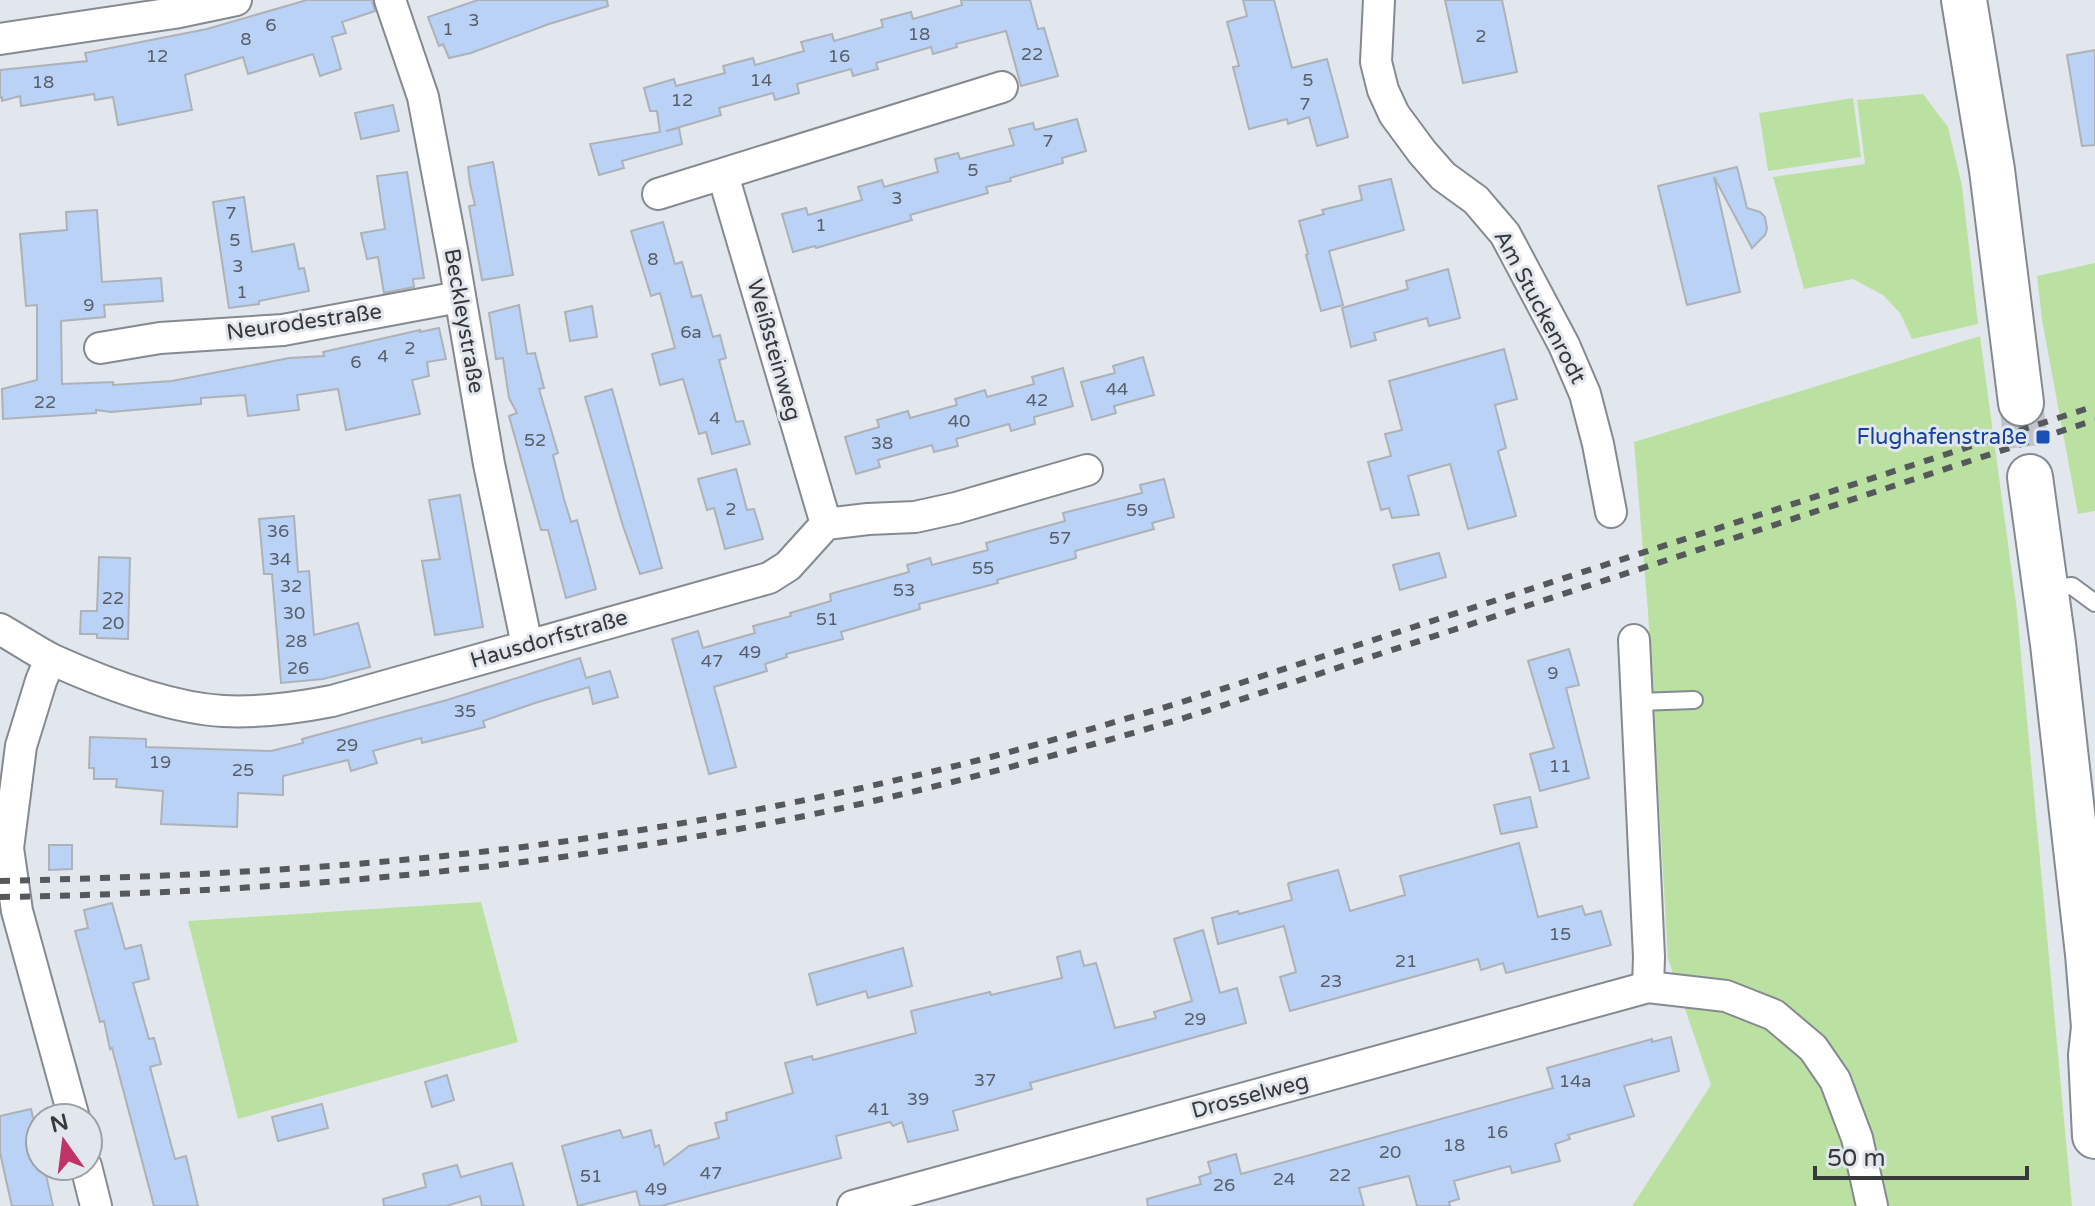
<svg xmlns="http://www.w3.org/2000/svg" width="2095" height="1206" font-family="'Varela Round',sans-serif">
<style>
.green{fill:#bbe1a2}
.building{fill:#b9d2f5;stroke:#adb2b8;stroke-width:2}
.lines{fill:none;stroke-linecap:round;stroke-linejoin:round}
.secondary-tunnel{stroke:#c0c4ca;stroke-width:44;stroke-dasharray:44 22;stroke-linecap:butt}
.lane-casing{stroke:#858990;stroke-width:20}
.street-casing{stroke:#858990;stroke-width:34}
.secondary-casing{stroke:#858990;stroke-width:48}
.lane{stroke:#fff;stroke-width:16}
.street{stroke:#fff;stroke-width:30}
.secondary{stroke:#fff;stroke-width:44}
.rail{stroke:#56595c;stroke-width:6;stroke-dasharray:10 10;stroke-linecap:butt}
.transit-dot{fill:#1a4fb4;stroke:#e2e7ee;stroke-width:3}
.labels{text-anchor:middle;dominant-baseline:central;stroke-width:6;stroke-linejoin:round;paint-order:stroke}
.number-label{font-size:18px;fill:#585f6a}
.street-label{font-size:22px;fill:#37393b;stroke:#e2e7ee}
.transit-label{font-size:22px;fill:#164399;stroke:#e2e7ee;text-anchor:end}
</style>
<rect width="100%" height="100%" fill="#e2e7ee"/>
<!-- green -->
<g class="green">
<polygon points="1923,94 1948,127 1962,186 1978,324 1912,339 1900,313 1883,295 1853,279 1804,289 1773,177 1865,164 1857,100"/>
<polygon points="1853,98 1861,157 1768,171 1759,113"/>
<polygon points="2095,263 2095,511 2078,514 2042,320 2037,276"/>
<polygon points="1980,336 2017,611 2072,1206 1632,1206 1711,1085 1668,959 1648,612 1634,442"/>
<polygon points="481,902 518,1042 238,1119 188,921"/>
</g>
<!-- building -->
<g class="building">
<polygon points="307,0 372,0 375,11 342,22 346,33 332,37 341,69 320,76 313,54 248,74 243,57 185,75 192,110 118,125 113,97 95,100 94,94 21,106 20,96 2,101 2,97 0,98 0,70 87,61 85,53 207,29"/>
<polygon points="478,0 607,0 608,6 549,24 471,53 449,58 443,44 439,46 428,17"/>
<polygon points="961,0 1030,0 1038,29 1044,28 1058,76 1021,86 1006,31 956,44 957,47 933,54 931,47 876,63 878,69 853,76 851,69 797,84 799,93 775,100 773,93 719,108 721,115 666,131 679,128 682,144 622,161 624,168 599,175 590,144 660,132 657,111 650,111 644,88 674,79 676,86 725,73 723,66 753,58 755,65 804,51 801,42 832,34 834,41 883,27 881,20 911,12 913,19 962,5"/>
<polygon points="1243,0 1274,0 1292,68 1327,59 1348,137 1317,146 1309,117 1288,124 1287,119 1249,129 1233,67 1239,66 1227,22 1247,16"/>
<polygon points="1445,0 1502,0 1517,72 1463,83"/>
<polygon points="2095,50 2095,145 2082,146 2067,55"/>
<polygon points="393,105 399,131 361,139 355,113"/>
<polygon points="1077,119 1086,151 1062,158 1063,163 1010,178 1011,181 986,187 988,193 910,215 912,220 816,248 815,246 793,252 782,214 806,208 808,215 862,200 858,187 882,180 884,187 938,172 935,159 958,153 960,159 1014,145 1009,129 1033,123 1035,130"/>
<polygon points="493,162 513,275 482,280 469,206 475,205 470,184 468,167"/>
<polygon points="1737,167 1747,208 1760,212 1765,217 1767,229 1765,235 1752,248 1714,177 1740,292 1687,305 1658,186"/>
<polygon points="407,172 424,278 413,279 414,287 384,293 378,257 367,259 361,233 385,229 377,176"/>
<polygon points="1391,179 1404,230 1329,251 1343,305 1321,311 1306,255 1308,254 1299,221 1324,214 1322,210 1362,200 1359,186"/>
<polygon points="244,197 252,252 294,244 299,269 304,268 309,291 259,301 259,304 229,308 213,202"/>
<polygon points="97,210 102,282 161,278 163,301 104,305 105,317 61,321 62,384 113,382 113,385 172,381 289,358 324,356 323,352 420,330 420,332 439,328 446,359 427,362 429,376 412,380 420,414 346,430 338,389 297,395 299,410 248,416 245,395 201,398 201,404 111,412 96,410 96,413 3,419 2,389 37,380 37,305 26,306 20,234 67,230 66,212"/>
<polygon points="663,222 675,264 682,262 692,297 701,295 713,337 720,335 726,358 719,360 736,422 743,421 750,444 712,454 706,432 699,434 683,379 660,385 652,354 675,348 660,293 651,296 631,231"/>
<polygon points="1448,269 1460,318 1429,326 1427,318 1374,333 1376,340 1351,347 1342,308 1408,289 1406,281"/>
<polygon points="519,305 527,354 535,353 544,388 539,389 558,453 553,455 564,499 571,522 577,520 596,589 566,598 548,530 541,530 519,452 509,416 517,413 509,398 503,358 496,359 489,313"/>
<polygon points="592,306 597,337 570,341 565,312"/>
<polygon points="1504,349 1517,399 1495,405 1506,448 1498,451 1516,516 1468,529 1450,464 1408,476 1419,515 1392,518 1389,508 1381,510 1368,462 1391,456 1385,434 1402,430 1389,381"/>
<polygon points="1143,357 1154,395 1114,406 1116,413 1092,420 1081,382 1115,373 1113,366"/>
<polygon points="1063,368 1073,406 1034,417 1035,424 1011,431 1009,424 956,439 958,446 934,452 932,445 878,460 880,467 856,474 845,437 879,427 877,420 908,411 910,418 957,405 955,399 985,390 987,397 1034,384 1032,377"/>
<polygon points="612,389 662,568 640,574 623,526 585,397"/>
<polygon points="736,469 747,510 754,509 763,539 725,549 714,508 707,510 698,479"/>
<polygon points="1164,479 1174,517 1152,523 1154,529 1075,551 1076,558 997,580 998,583 919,604 920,609 841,632 843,639 786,654 787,657 765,664 767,671 714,687 736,767 709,774 672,639 698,631 703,648 755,633 753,626 791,616 790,613 831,601 830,594 909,572 907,565 930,558 932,565 988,550 986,543 1065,521 1063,513 1142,493 1140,485"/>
<polygon points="460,495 483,627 435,635 422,561 440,559 429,500"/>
<polygon points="294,516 298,572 309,571 314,635 358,623 370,667 323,679 281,683 272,574 264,574 259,519"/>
<polygon points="1439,553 1446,577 1400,590 1393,565"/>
<polygon points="99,557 130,558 128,639 97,638 97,634 80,634 81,611 97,611"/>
<polygon points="1569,649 1579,685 1566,688 1589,778 1540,791 1530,754 1554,748 1528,661"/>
<polygon points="580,658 586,678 610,671 618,697 593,704 589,687 535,703 483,721 485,727 422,743 421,738 373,751 377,763 351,771 348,760 283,776 283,795 238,793 237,827 161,824 163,791 116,787 117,779 94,779 94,768 89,768 90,737 146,739 146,747 271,751 303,743 302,739 447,700"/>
<polygon points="1530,797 1537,827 1501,834 1494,805"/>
<polygon points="1519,843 1538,917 1582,906 1585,915 1601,911 1611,945 1506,973 1503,963 1481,970 1478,959 1290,1011 1280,977 1296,972 1284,926 1218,944 1212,918 1238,911 1239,914 1292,900 1288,884 1289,883 1338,870 1350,911 1405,895 1400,876"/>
<polygon points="49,845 72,845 72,869 49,870"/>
<polygon points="112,903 125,949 141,945 149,979 133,983 149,1039 154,1038 161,1064 150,1067 175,1159 186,1156 198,1206 154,1206 112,1048 110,1049 104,1021 100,1022 75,931 88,928 84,910"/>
<polygon points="1203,930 1220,993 1237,988 1246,1023 1030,1083 1032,1089 953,1111 958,1130 908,1142 902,1122 893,1126 890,1122 836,1136 841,1158 661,1206 640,1206 636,1191 578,1206 562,1146 620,1130 623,1138 651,1130 655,1147 659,1145 664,1165 689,1146 719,1138 715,1123 727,1120 726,1113 793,1093 785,1063 812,1056 813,1060 916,1033 911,1011 990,992 991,995 1062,978 1057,957 1080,951 1084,966 1096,963 1115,1028 1156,1018 1154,1012 1192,1001 1174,939"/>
<polygon points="903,948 912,986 868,998 866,991 817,1005 809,974"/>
<polygon points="1671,1037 1679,1071 1624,1086 1634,1116 1568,1135 1570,1139 1555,1144 1560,1161 1512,1173 1510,1166 1454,1181 1459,1199 1449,1202 1450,1206 1417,1206 1409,1176 1359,1188 1364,1206 1148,1206 1147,1199 1201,1184 1199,1177 1211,1173 1208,1162 1236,1154 1241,1174 1553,1088 1547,1068 1652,1039 1652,1042"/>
<polygon points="447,1075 454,1100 432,1107 425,1082"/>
<polygon points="322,1104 328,1128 278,1141 272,1117"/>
<polygon points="31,1109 40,1148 40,1166 44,1166 53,1206 12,1206 6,1180 0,1152 0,1116"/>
<polygon points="512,1163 524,1206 482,1206 480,1196 446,1206 384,1206 383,1199 426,1187 423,1174 457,1165 461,1177"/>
</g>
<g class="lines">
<!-- secondary-tunnel -->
<polyline class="secondary-tunnel" points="2021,403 2030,477"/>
<!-- lane casing -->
<g class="lane-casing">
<g id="lane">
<polyline points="2047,588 2072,586 2095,603"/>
<polyline points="1638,702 1694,700"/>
</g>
</g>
<!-- street casing -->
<g class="street-casing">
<g id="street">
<polyline points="390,0 423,97 453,255 489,464 527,645"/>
<polyline points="1379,0 1376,62 1383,90 1394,114 1422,152 1443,176 1476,200 1505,234 1564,345 1585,394 1598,444 1611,512"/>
<polyline points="0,39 174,13 236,0"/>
<polyline points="723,175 826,524"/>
<polyline points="658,194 1002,87"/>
<polyline points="100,348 160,338 283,330 459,297"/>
<path d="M0,629c18,10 35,22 53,31 49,22 116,48 170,51 37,2 73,-3 109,-10l437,-123 19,-12 38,-42 42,-5 47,-2 41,-9 131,-38"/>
<polyline points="1634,640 1649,957 1648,987"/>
<polyline points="50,659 41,681 21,746 8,848 17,911 74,1118"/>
<polyline points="86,1166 96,1206"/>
<polyline points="853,1206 1648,987 1726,996 1774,1015 1813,1048 1835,1080 1857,1138 1872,1206"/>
</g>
</g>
<!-- secondary casing -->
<g class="secondary-casing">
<g id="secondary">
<polyline points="1964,0 1992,170 2021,403"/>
<polyline points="2030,477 2053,644 2088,954 2094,1027 2091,1055 2095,1136"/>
</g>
</g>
<!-- lane -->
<use href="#lane" class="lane"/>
<!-- street -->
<use href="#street" class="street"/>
<!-- secondary -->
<use href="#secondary" class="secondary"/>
<!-- rail -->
<g class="rail">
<path d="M0,881c204,-5 407,-15 608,-46 128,-19 254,-45 379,-77 64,-17 128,-36 192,-55l916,-297"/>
<path d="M0,897c245,-4 491,-23 733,-67 153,-28 302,-68 451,-112l911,-298"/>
</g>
</g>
<!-- markers -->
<rect class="transit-dot" x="2035" y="429" width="16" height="16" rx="4"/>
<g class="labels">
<!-- number labels -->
<g class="number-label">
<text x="474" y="20">3</text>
<text x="271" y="25">6</text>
<text x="448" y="29">1</text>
<text x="919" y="34">18</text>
<text x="1481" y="36">2</text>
<text x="246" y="39">8</text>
<text x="1032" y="54">22</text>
<text x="157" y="56">12</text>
<text x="839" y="56">16</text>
<text x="761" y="80">14</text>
<text x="1308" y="80">5</text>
<text x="43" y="82">18</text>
<text x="682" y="100">12</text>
<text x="1305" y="104">7</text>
<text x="1048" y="141">7</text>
<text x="973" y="170">5</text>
<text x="897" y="198">3</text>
<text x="231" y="213">7</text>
<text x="821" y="225">1</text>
<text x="235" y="240">5</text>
<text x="653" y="259">8</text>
<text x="238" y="266">3</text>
<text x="242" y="292">1</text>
<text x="89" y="305">9</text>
<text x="691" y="332">6a</text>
<text x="410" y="348">2</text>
<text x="383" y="356">4</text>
<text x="356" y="362">6</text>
<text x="1117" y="389">44</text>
<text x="1037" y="400">42</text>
<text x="45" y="402">22</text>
<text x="715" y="418">4</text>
<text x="959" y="421">40</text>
<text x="535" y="440">52</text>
<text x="882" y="443">38</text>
<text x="731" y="509">2</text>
<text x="1137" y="510">59</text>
<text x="278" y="531">36</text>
<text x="1060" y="538">57</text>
<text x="280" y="559">34</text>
<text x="983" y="568">55</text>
<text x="291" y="586">32</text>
<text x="904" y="590">53</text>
<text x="113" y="598">22</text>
<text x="294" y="613">30</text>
<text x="827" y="619">51</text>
<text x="113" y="623">20</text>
<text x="296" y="641">28</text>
<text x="750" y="652">49</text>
<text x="712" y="661">47</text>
<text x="298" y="668">26</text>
<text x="1553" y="673">9</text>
<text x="465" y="711">35</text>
<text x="347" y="745">29</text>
<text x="160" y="762">19</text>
<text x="1560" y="766">11</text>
<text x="243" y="770">25</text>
<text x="1560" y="934">15</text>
<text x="1406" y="961">21</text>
<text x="1331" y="981">23</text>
<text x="1195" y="1019">29</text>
<text x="985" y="1080">37</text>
<text x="1575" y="1081">14a</text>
<text x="918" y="1099">39</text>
<text x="879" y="1109">41</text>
<text x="1497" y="1132">16</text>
<text x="1454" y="1145">18</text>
<text x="1390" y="1152">20</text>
<text x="711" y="1173">47</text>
<text x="1340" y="1175">22</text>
<text x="591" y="1176">51</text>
<text x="1284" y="1179">24</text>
<text x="1224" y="1185">26</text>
<text x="656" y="1189">49</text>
</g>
<!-- street labels -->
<g class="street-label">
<text transform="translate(1540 307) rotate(62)">Am Stuckenrodt</text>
<text transform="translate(464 321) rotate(80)">Beckleystraße</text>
<text transform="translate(304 322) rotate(-8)">Neurodestraße</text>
<text transform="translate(774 350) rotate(74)">Weißsteinweg</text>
<text transform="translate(549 639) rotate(-16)">Hausdorfstraße</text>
<text transform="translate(1250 1096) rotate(-15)">Drosselweg</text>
</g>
<!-- transit labels -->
<g class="transit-label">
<text x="2027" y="437">Flughafenstraße</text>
</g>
</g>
<!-- north arrow -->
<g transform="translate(64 1142) rotate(346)"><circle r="38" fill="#e2e7ee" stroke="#9ea1a6" stroke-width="2"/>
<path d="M0-6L14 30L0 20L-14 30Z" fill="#bf3367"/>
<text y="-12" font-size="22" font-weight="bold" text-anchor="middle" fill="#37393b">N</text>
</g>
<!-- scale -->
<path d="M1815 1166v12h212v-12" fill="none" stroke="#37393b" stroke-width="4"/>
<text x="1827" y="1166" font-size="24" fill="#37393b" stroke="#e2e7ee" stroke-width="6" paint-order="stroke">50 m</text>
</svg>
